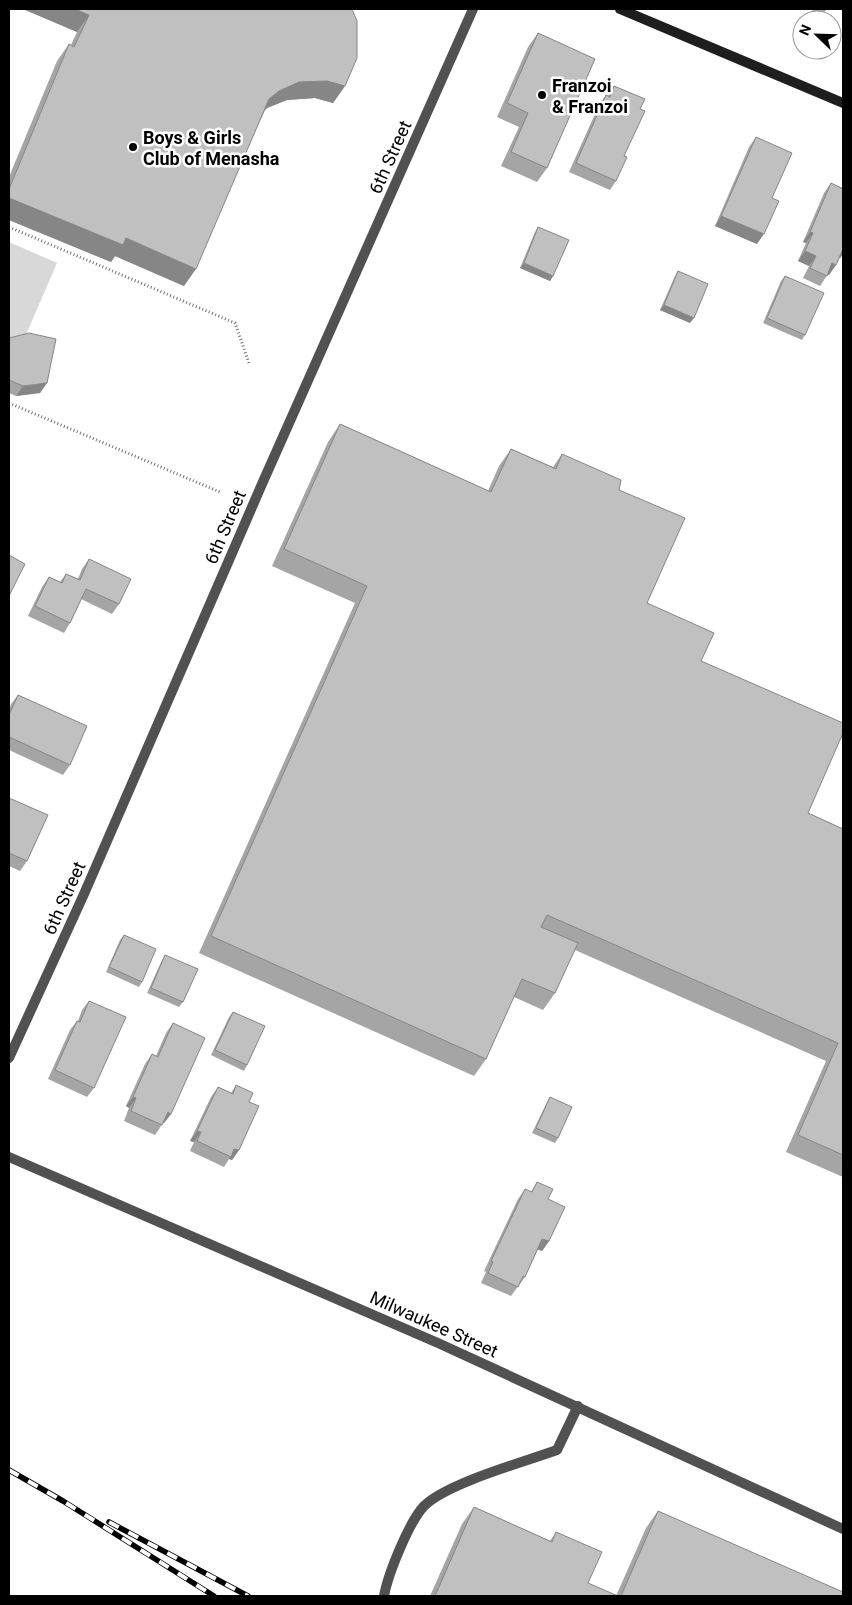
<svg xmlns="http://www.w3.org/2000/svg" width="852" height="1605" font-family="Roboto,sans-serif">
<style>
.pitch{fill:#d8d8d8}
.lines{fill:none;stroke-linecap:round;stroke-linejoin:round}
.path{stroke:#737373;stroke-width:3;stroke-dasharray:1 2.5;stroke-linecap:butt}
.service{stroke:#515151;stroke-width:10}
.minor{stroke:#515151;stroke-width:10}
.tertiary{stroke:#515151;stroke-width:10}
.secondary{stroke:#1e1e1e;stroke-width:10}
.rail-casing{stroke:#000;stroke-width:5.5}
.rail{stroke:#fff;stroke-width:4;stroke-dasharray:11;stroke-linecap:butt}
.wall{fill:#a5a5a5}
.shaded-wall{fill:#868686}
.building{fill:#c0c0c0;stroke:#868686}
.poi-dot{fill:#000;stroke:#fff;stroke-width:2}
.labels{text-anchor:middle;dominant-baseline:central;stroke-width:5;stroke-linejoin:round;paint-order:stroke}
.poi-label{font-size:18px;font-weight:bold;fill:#000;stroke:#fff;text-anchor:start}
.street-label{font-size:18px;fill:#000;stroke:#fff}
</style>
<rect width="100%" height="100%" fill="#fff"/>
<!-- pitch -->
<polygon class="pitch" points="9,242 57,263 9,374"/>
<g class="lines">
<!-- path -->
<g class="path">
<polyline points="9,227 235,323 249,363"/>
<polyline points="9,403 220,492"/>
</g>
<!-- service -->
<path class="service" d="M384,1596c4,-22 25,-74 40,-90 23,-23 100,-44 133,-56l21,-44"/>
<!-- minor -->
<polyline class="minor" points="9,1058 84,894 262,484 473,9"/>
<!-- tertiary -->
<polyline class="tertiary" points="9,1157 438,1343 843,1529"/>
<!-- secondary -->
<polyline class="secondary" points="620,9 843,103"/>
<!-- rail casing -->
<g class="rail-casing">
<g id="rail">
<polyline points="9,1470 63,1501 214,1596"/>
<polyline points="109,1522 248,1596"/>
</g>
</g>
<!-- rail -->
<use href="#rail" class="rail"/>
</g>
<!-- wall -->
<g class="wall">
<polygon points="23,9 352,9 345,86 333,103 315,98 287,100 267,108 265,110 184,286 115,256 111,262 9,220 9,177 57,61 69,44 71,45 77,32"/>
<polygon points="809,9 827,9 822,15"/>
<polygon points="538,33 547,168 537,182 501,166 519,127 497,117 528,47"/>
<polygon points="614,86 640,109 616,181 610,190 569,172 599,105 606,95 608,96"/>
<polygon points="756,137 757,244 715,226 749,147"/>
<polygon points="831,183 843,188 843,254 840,258 839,258 829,275 828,274 820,286 803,278 809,266 798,261 806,243 803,242 824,193"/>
<polygon points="538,227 553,276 550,281 520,268 535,232"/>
<polygon points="678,271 690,323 660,310 675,276"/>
<polygon points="785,276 805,335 802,340 763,323 781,281"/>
<polygon points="9,338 47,383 40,393 16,396 9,393"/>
<polygon points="340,424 488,491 499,466 511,449 553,467 562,454 619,490 647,603 701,661 808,813 843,829 843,1177 786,1152 826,1061 575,950 555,993 543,1010 514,997 486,1059 474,1076 199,953 355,603 272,566 328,442"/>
<polygon points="89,559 119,604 112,614 81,599 70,623 64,633 28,616 42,587 49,577 60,582 66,574 78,579 82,569"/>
<polygon points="18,695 70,765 63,775 9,750 9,710 11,704"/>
<polygon points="9,798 27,861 20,871 9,866"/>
<polygon points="124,935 142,982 139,987 106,972 120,940"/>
<polygon points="165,955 183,1002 179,1007 147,993 162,960"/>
<polygon points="89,1001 94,1088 87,1097 48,1079 70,1030 77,1021 78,1021 82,1010"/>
<polygon points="233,1012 247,1065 244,1071 211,1055 229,1017"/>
<polygon points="173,1023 171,1114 164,1123 163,1123 155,1135 124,1121 129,1108 126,1106 145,1064 152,1054 156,1056 166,1033"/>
<polygon points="236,1085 249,1102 239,1150 232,1160 229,1159 224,1167 190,1151 194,1142 190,1141 211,1097 218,1087 231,1093"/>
<polygon points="550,1097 558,1138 555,1143 532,1133 547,1102"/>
<polygon points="537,1182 548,1199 549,1241 542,1251 538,1249 525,1277 511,1296 481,1283 486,1272 484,1271 518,1199 525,1189 531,1192"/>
<polygon points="474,1507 550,1541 556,1532 588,1583 616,1596 646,1528 658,1511 843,1596 430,1596 462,1524"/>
</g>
<!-- shaded-wall -->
<g class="shaded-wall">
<polygon points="23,9 75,9 89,15 77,32"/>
<polygon points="327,81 345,86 333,103 315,98 287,100 267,108 257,117 269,99 279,91 299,82"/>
<polygon points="9,198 126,238 196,269 184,286 115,256 111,262 9,220"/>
<polygon points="721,216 764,234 757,244 715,226"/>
<polygon points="810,232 813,233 806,243 803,242"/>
<polygon points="843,248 843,254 840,258 837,257"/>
<polygon points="805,251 816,256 809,266 798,261"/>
<polygon points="524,263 553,276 550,281 520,268"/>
<polygon points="832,263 836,265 829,275 826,273"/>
<polygon points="664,305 694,318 690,323 660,310"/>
<polygon points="47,383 40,393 16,396 23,386"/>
<polygon points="133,1097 136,1098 129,1108 126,1106"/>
<polygon points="168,1112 171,1114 164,1123 161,1122"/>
<polygon points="197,1131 201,1132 194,1142 190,1141"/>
<polygon points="234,1149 239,1150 232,1160 229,1159"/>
<polygon points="542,1239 549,1241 542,1251 536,1249"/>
</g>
<!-- building -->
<g class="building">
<polygon points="75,9 352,9 357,21 357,58 345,86 327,81 299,82 279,91 269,99 196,269 126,238 123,245 9,198 9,189 69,44 74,47 89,15"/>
<polygon points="538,33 595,59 547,168 511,152 528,113 507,103"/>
<polygon points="614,86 645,99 640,109 645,111 624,156 627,157 616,181 576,163 606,95 610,97"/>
<polygon points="756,137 792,153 772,198 779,201 764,234 721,216"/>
<polygon points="831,183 843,189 843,249 836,265 832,263 827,276 810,268 816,256 805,251 813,233 810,232"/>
<polygon points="538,227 569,240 553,276 524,263"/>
<polygon points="678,271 708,284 694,318 664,305"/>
<polygon points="785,276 824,293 805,335 767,318"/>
<polygon points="29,333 56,339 47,383 23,386 9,380 9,338"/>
<polygon points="340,424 491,492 511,449 556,469 562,454 621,480 619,490 685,518 647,603 714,633 701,661 843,723 843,733 808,813 843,829 843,1155 798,1135 838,1043 547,915 541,927 578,943 555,993 522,979 486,1059 211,936 367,586 284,549"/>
<polygon points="9,555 25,564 9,596"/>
<polygon points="89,559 131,579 119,604 86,589 70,623 35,606 49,577 62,583 66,574 80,580"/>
<polygon points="18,695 87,726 70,765 9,737 9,715"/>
<polygon points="9,798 48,815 27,861 9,853"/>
<polygon points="124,935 156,949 142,982 109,967"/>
<polygon points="165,955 198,969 183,1002 151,988"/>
<polygon points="89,1001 126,1017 94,1088 55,1070 77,1021 80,1022"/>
<polygon points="233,1012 265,1026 247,1065 215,1050"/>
<polygon points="173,1023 205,1038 171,1114 168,1112 162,1125 131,1111 136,1098 133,1097 152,1054 158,1057"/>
<polygon points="236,1085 253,1093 249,1102 259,1106 239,1150 234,1149 231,1157 197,1141 201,1132 197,1131 218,1087 233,1094"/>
<polygon points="550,1097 572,1107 558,1138 536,1128"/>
<polygon points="537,1182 553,1189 548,1199 565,1207 549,1241 542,1239 525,1277 523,1276 518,1287 488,1273 493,1262 491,1261 525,1189 532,1192"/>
<polygon points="474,1507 552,1542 556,1532 602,1552 588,1583 618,1596 435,1596"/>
<polygon points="658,1511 843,1592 843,1596 621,1596"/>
</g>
<!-- markers -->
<g class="poi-dot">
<circle cx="542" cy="95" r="5"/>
<circle cx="133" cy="147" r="5"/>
</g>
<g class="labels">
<!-- poi labels -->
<g class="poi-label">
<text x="552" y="85">Franzoi<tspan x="552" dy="21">&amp; Franzoi</tspan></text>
<text x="143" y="137">Boys &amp; Girls<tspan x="143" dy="21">Club of Menasha</tspan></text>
</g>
<!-- street labels -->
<g class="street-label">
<text transform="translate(390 157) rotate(-66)">6th Street</text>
<text transform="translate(225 527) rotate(-67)">6th Street</text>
<text transform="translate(64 898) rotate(-66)">6th Street</text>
<text transform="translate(434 1324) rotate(24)">Milwaukee Street</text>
</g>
</g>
<!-- border -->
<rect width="852" height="1605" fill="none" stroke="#000000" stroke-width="20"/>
<!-- north arrow -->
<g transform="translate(817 35) rotate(293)"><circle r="24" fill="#ffffff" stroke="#999999"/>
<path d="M0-4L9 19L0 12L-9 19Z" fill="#000000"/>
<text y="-8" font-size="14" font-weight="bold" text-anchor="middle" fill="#000000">N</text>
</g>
</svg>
